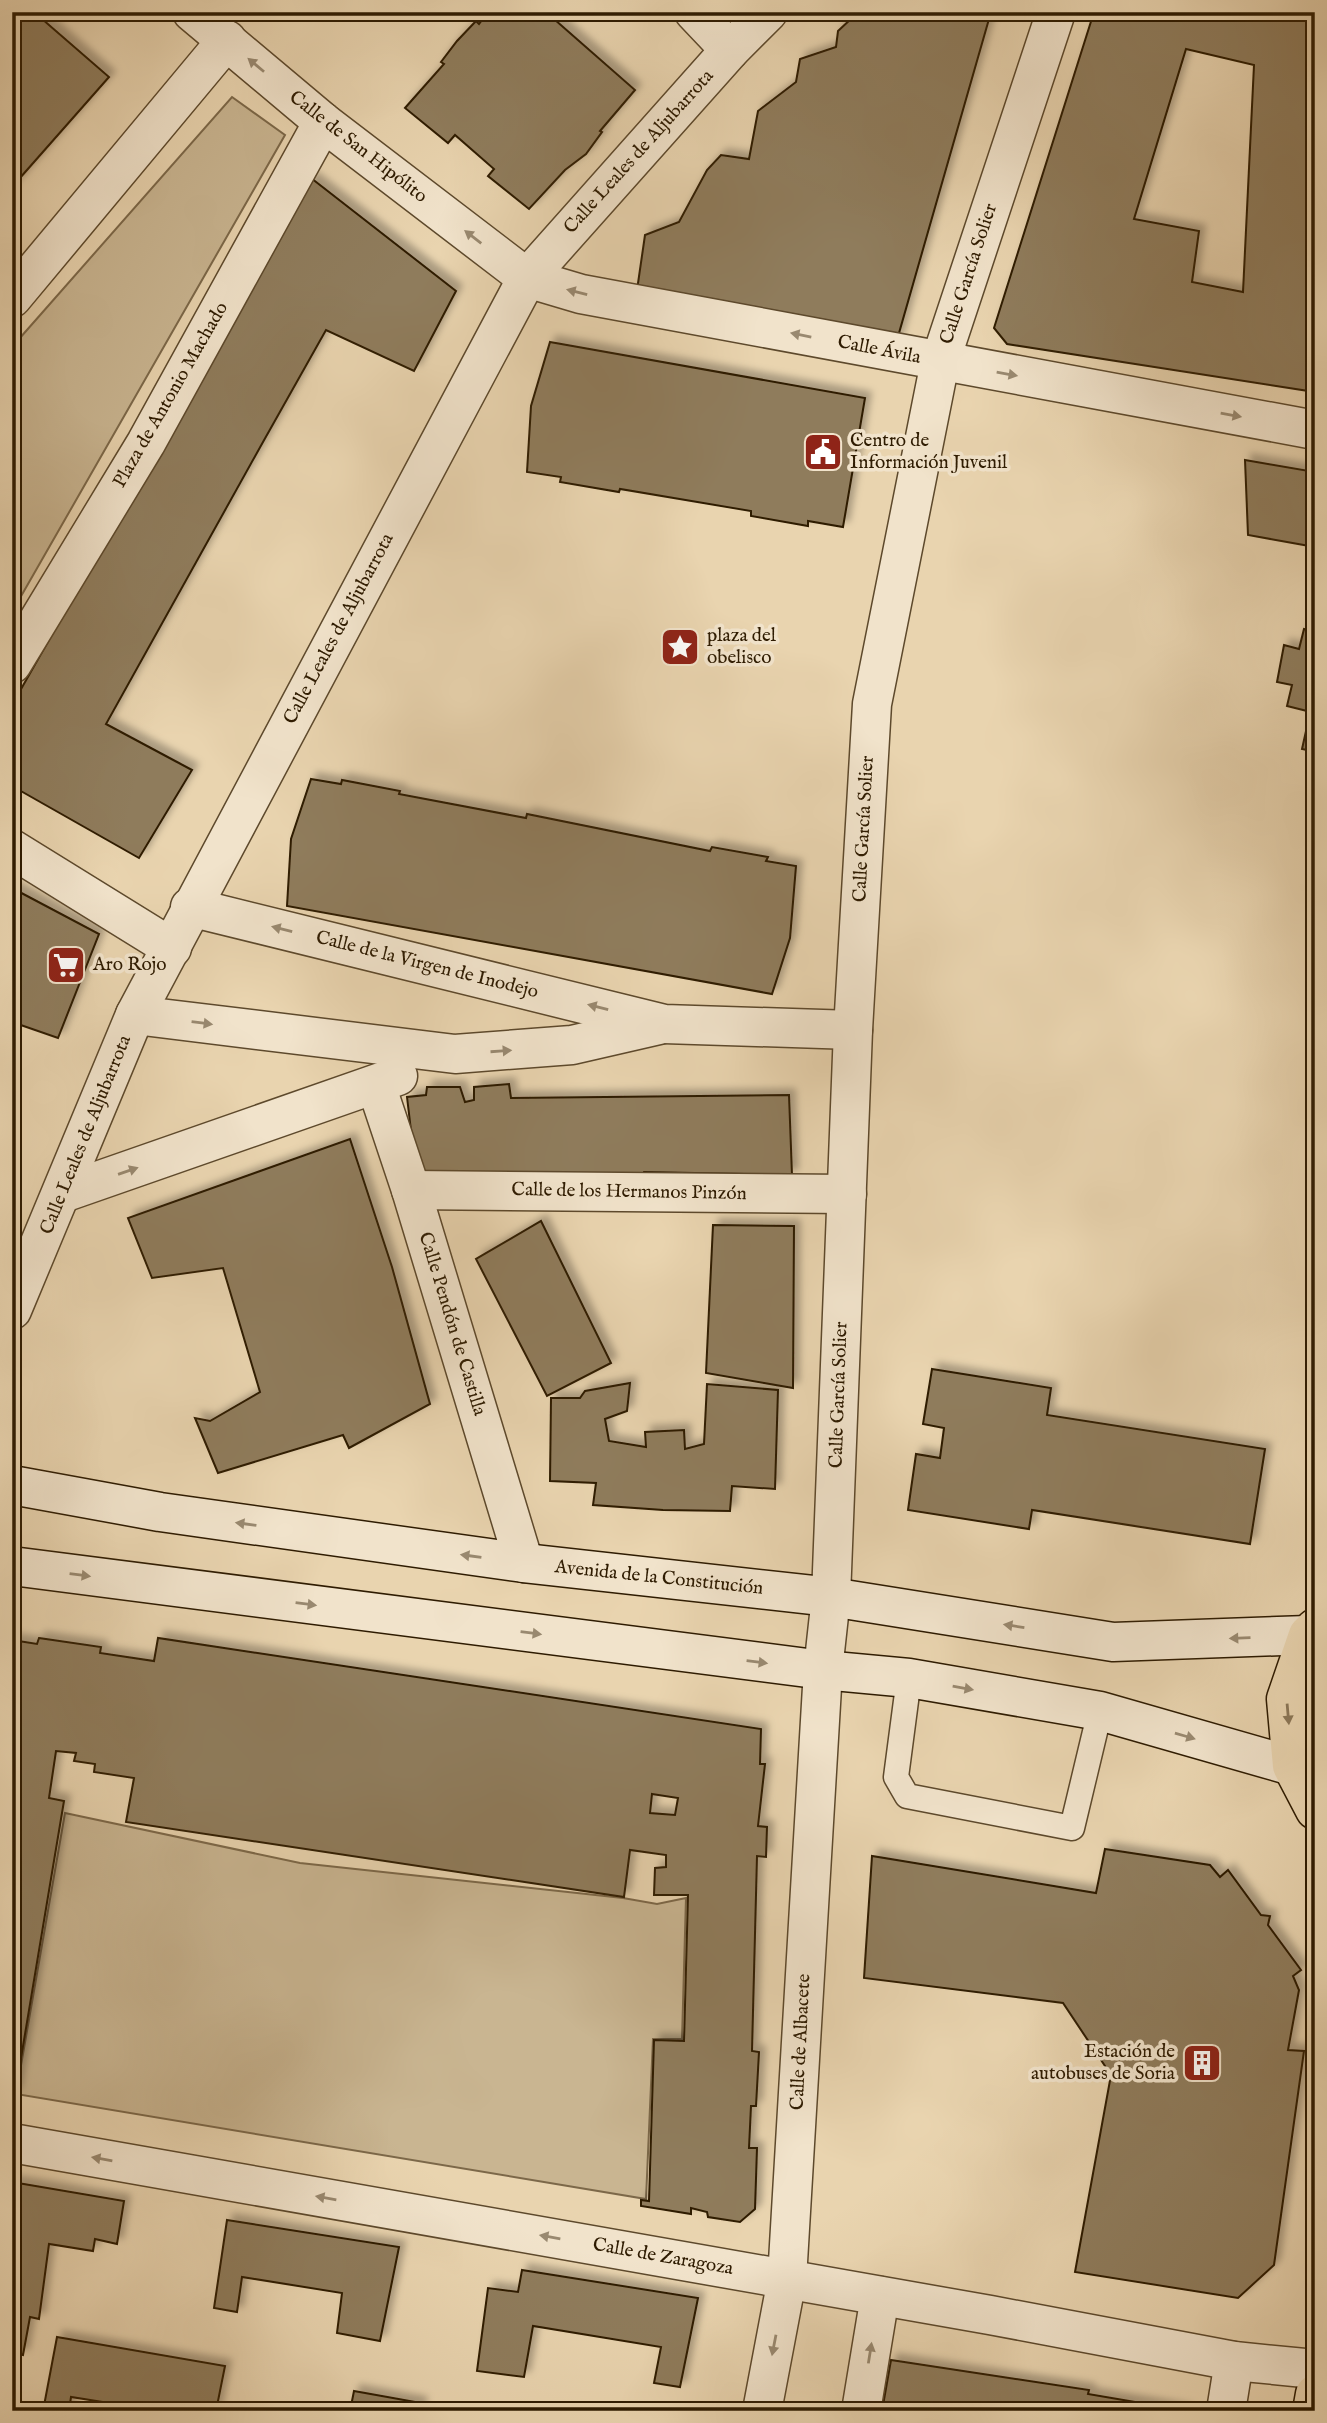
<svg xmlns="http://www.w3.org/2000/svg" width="1327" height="2423" font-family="'IM FELL English',serif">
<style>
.green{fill:#c9b591;stroke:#7c6849;stroke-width:2}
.building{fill:#8f7b5b;stroke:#2e1b01;stroke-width:2;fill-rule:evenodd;filter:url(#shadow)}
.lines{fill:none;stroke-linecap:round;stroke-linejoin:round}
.lane-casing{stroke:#5d492c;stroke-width:27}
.street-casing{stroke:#5d492c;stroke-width:41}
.secondary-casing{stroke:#2e1b01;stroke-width:41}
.primary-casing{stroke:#2e1b01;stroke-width:41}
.lane{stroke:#f1e3cb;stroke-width:24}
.street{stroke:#f1e3cb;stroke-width:38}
.secondary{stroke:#f1e3cb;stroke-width:38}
.primary{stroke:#e9d4af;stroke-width:38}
.oneway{fill:#998970}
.oneway2{fill:#8c7858}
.labels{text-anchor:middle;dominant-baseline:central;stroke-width:7;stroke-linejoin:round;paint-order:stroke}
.street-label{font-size:19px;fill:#2e1b01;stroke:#f1e3cb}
.poi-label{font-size:19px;fill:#2e1b01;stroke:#f1e3cb;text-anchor:start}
</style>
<defs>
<filter id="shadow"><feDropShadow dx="6" dy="-6" stdDeviation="3.5" flood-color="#0004"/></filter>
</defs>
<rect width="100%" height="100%" fill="#e9d4af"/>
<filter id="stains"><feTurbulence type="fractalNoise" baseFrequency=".00286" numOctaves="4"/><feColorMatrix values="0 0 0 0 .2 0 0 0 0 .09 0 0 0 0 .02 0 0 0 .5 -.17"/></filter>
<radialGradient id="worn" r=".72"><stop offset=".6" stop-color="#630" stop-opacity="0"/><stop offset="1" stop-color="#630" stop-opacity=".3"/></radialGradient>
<!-- green -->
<g class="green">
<polygon points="232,97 285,135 12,612 12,347"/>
<polygon points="65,1813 300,1863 623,1898 657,1904 686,1898 682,2039 653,2039 646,2199 16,2094"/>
</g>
<!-- building -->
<g class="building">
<polygon points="28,12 34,12 109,77 12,187 12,30"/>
<polygon points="488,12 546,12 635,90 600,131 602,132 586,154 565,170 529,209 488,176 494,169 455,135 448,143 405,108 444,64 441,62 457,41 476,21 479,24"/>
<polygon points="853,12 991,12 897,340 636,297 645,235 679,222 707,170 721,155 749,159 758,111 796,82 800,59 836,47 838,31 853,17"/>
<path d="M1094,12h221v380l-308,-48 -13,-16zM1186,49l68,16 -11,227 -51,-10 7,-51 -65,-12z"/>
<polygon points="311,178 456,291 414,371 326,330 263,442 106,724 192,770 139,858 12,786 12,705"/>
<polygon points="550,342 865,398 843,527 808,521 808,526 751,516 751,511 620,489 619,492 560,482 561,477 527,472 531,406"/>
<polygon points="1245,460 1315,472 1315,547 1248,535"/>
<polygon points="1304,629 1315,631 1315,730 1307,728 1311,712 1287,706 1292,685 1277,682 1284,645 1299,649"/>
<polygon points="1306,731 1315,732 1315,763 1309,762 1312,751 1302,749"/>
<polygon points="311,779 341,784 342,780 400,791 399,794 526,818 527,814 710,851 712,847 768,857 766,861 796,866 790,938 772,994 287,906 291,839"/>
<polygon points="12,888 99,934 58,1038 12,1022"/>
<polygon points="509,1084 511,1098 789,1095 792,1175 644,1172 634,1192 417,1181 407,1097 426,1095 427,1087 460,1087 465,1102 474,1100 474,1087"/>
<polygon points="350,1139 392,1267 430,1404 349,1448 343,1435 218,1473 195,1418 210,1421 260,1392 223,1268 152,1278 128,1218"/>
<polygon points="541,1221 611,1363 547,1396 476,1259"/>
<polygon points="713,1225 794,1226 793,1388 706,1373"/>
<polygon points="932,1369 1051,1388 1047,1415 1265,1449 1250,1544 1032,1510 1029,1529 908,1510 916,1454 940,1458 944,1428 923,1424"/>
<polygon points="630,1383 627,1411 605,1419 609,1441 646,1447 645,1432 684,1430 685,1449 704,1444 707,1384 778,1390 775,1489 732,1486 730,1511 663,1510 593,1505 596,1483 550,1481 551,1398 580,1398 585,1391"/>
<path d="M39,1638l62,9 -1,6 54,8 4,-23 603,91 -1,35h5l-7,62 9,1 -1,30 -9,-1 -5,195 7,1 -3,54h-5l-2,42h8l-2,61 -15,13 -32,-5 -1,-5 -16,-4v6l-50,-8v-6l8,1 5,-161 30,1 4,-146h-34l1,-27 11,-1v-12l-36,-5 -6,47 -498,-75 8,-44 -40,-6 1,-8 -21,-3 2,-8 -20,-2 -7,47 15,3 -49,293 -3,-1v-453l25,4zM652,1794l26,4 -3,17 -25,-2z"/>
<polygon points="1105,1849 1210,1865 1220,1877 1228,1870 1261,1915 1270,1916 1268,1925 1301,1970 1293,1976 1299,1990 1288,2050 1304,2051 1274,2265 1238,2298 1075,2272 1111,2075 1063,2003 864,1978 872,1856 1096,1893"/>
<polygon points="12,2182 124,2201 117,2244 95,2239 93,2251 49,2244 39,2319 30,2317 23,2355 12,2353"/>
<polygon points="227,2220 399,2247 380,2341 337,2333 342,2293 242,2277 237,2312 214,2308"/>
<polygon points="522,2270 698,2298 680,2387 654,2383 661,2347 533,2326 524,2377 477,2371 488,2288 518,2292"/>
<polygon points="57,2337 225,2366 216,2411 127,2411 128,2406 71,2397 69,2411 43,2411"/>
<polygon points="891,2360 1089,2390 1088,2394 1188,2411 882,2411"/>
<polygon points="354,2391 421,2403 419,2411 350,2411"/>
</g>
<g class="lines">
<!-- lane casing -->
<g class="lane-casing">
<polyline id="lane" points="909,1678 896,1777 907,1796 1072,1828 1100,1711"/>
</g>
<!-- street casing -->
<g class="street-casing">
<g id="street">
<polyline points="192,12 323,122 527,278 581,294 1315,430"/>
<polyline points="694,12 730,50"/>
<polyline points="12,298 227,40"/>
<polyline points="12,664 146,443 323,122"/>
<polyline points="12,849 172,948"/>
<polyline points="190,907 664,1024 853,1030"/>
<polyline points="135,1015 455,1054 572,1045 659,1025"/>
<polyline points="376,1085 411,1190 524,1563"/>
<polyline points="411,1190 847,1194"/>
<polyline points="63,1193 398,1076"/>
<polyline points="12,1310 135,1015 527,278 730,50 768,12"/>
<polyline points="12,2143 990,2315 1234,2361 1315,2369"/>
<polyline points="762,2411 787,2279 823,1670 831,1597 853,1030 872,704 940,362 1056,12"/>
<polyline points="861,2411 880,2296"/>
<polyline points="1226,2411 1234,2361"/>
</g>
</g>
<!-- secondary casing -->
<g class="secondary-casing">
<g id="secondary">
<polyline points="12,1485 160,1512 524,1563 831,1597 1113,1642 1308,1635"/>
<polyline points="12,1566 823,1670 909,1678 1100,1711 1292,1766"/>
</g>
</g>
<!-- primary casing -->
<g class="primary-casing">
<g id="primary">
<polyline points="1315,1628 1308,1635 1286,1699 1292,1766 1315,1810"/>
<polyline points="1312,2411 1315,2394"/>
</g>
</g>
<!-- lane -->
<use href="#lane" class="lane"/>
<!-- street -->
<use href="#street" class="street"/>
<!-- secondary -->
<use href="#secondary" class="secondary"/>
<!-- primary -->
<use href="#primary" class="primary"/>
</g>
<!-- one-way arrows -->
<defs><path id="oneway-solid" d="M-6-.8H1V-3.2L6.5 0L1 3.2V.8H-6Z" transform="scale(1.75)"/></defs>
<g class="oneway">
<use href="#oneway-solid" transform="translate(256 65) rotate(-140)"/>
<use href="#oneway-solid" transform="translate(473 237) rotate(-142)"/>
<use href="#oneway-solid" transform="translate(577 292) rotate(-166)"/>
<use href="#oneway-solid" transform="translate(801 335) rotate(-169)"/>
<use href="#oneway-solid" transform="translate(1007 374) rotate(10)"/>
<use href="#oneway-solid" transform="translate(1231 415) rotate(10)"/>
<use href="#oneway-solid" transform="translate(282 929) rotate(-166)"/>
<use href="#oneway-solid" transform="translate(598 1007) rotate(-166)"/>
<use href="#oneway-solid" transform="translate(202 1023) rotate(7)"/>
<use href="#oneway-solid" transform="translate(501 1051) rotate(-4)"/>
<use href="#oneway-solid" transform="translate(128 1171) rotate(-19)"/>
<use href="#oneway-solid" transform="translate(246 1524) rotate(-172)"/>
<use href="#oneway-solid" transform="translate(471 1556) rotate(-172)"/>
<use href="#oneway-solid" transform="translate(80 1575) rotate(7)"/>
<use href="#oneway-solid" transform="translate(306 1604) rotate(7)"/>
<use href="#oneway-solid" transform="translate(1014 1626) rotate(-171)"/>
<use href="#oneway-solid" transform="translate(531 1633) rotate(7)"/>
<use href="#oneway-solid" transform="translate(1240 1638) rotate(178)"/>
<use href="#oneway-solid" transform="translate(757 1662) rotate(7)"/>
<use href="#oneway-solid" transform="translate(963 1688) rotate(10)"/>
<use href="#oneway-solid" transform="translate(1185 1736) rotate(16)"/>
<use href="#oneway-solid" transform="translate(102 2159) rotate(-170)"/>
<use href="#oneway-solid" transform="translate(326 2198) rotate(-170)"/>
<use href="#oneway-solid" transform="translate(550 2237) rotate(-170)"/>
<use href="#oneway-solid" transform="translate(774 2345) rotate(101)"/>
<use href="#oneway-solid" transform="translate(870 2353) rotate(-81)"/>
</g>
<use class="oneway2" href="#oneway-solid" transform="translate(1288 1714) rotate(85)"/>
<!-- icons -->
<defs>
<g id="civic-square" transform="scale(2.0125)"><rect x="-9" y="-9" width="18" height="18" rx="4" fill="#8f2418" stroke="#f1e3cb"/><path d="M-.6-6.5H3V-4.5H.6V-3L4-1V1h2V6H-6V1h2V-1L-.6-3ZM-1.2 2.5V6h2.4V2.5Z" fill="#fff"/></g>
<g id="sight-square" transform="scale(2.0125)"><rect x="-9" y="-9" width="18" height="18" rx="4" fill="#8f2418" stroke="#f1e3cb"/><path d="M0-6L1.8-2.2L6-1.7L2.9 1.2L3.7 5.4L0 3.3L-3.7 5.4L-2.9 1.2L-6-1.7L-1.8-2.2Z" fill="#fff"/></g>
<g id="supermarket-square" transform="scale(2.0125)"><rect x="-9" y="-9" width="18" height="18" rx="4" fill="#8f2418" stroke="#f1e3cb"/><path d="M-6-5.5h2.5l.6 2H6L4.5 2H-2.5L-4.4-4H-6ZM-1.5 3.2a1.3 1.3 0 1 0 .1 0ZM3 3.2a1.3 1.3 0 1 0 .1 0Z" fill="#fff"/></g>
<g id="building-square" transform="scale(2.0125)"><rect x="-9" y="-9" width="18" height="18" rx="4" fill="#8f2418" stroke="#f1e3cb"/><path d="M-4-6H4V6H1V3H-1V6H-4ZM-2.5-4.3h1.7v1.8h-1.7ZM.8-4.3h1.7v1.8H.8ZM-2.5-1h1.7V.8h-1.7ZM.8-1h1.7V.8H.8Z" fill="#fff"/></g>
</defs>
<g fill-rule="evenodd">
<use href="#civic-square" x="823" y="452"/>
<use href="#sight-square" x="680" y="647"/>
<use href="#supermarket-square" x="66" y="965"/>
<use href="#building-square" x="1202" y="2063"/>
</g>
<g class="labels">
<!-- street labels -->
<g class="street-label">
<text transform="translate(358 147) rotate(38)">Calle de San Hipólito</text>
<text transform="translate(639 152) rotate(-48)">Calle Leales de Aljubarrota</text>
<text transform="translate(969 274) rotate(-72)">Calle García Solier</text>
<text transform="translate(879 350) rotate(11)">Calle Ávila</text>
<text transform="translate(171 395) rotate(-60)">Plaza de Antonio Machado</text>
<text transform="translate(339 629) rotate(-62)">Calle Leales de Aljubarrota</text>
<text transform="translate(864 829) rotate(-87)">Calle García Solier</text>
<text transform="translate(427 965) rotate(14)">Calle de la Virgen de Inodejo</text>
<text transform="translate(86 1135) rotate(-68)">Calle Leales de Aljubarrota</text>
<text transform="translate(629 1192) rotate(1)">Calle de los Hermanos Pinzón</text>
<text transform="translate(452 1324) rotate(73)">Calle Pendón de Castilla</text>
<text transform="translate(839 1395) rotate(-88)">Calle García Solier</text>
<text transform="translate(659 1578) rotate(6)">Avenida de la Constitución</text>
<text transform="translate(801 2042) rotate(-87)">Calle de Albacete</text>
<text transform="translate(663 2257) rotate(10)">Calle de Zaragoza</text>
</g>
<!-- poi labels -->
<g class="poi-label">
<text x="850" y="441">Centro de<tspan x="850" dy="22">Información Juvenil</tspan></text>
<text x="707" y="636">plaza del<tspan x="707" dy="22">obelisco</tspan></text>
<text x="93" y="965">Aro Rojo</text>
<text x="1175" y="2052" text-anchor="end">Estación de<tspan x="1175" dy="22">autobuses de Soria</tspan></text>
</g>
</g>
<!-- margin -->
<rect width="1327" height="2423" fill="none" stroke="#e9d4af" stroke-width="42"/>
<rect x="14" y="14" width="1299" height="2395" fill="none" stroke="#2e1b01" stroke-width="3.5"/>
<rect x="21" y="21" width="1285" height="2381" fill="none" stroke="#2e1b01" stroke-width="2"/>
<rect width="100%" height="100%" filter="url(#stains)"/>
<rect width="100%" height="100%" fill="url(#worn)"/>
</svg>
